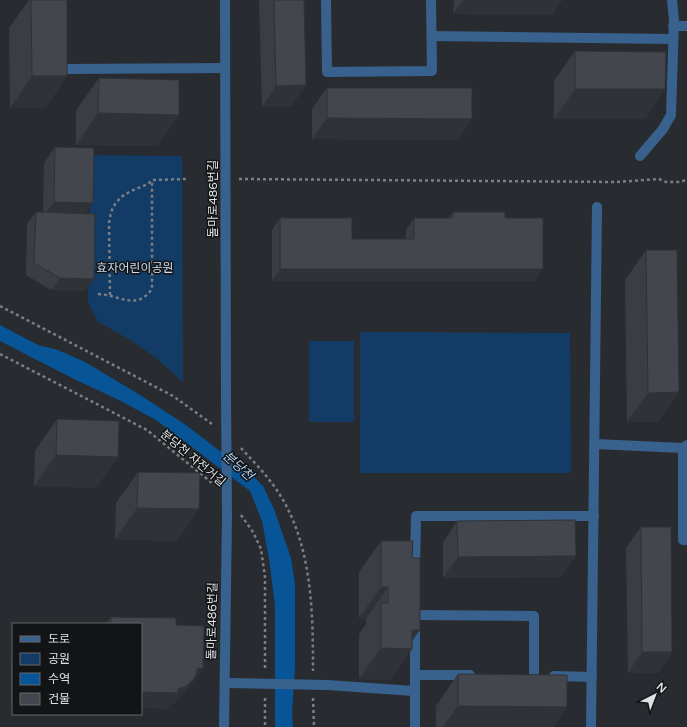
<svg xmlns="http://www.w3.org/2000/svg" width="687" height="727" font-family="'Varela Round','Noto Sans KR',sans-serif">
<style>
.green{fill:#123c66}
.water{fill:#075497}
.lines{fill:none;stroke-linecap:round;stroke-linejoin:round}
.path{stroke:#7b7f83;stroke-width:2.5;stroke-dasharray:3 3;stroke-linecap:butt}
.minor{stroke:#39618d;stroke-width:10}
.minor-bridge{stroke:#39618d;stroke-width:10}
.wall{fill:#3a3d42}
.shaded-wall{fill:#2f3236}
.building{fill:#43474d;stroke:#2f3236}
.labels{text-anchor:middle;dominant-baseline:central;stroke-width:3;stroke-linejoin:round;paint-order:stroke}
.street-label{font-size:12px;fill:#dee1e4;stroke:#121416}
.park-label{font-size:12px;fill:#cdddf0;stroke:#121416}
.water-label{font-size:13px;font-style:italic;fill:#aecff4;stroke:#121416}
</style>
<rect width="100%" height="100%" fill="#282c31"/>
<!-- green -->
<g class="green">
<polygon points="91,155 182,156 183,382 156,358 129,339 98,322 88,302"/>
<polygon points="360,332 570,333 571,473 360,473"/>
<rect x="309" y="341" width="45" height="81"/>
</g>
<!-- water -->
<polygon class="water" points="0,325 38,345 58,350 85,362 140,395 183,423 220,451 242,465 263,486 274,509 291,558 295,585 295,667 292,714 293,727 275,727 275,605 269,559 262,521 250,491 156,420 119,400 74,379 0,341"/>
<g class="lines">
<!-- path -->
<g class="path">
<polyline points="239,179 617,182 659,179 666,182 678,182 687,180"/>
<path d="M98,294c22,1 38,17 54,-5v-108"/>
<polyline points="110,295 109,223 111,212 115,204 121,197 131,191 148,184 152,180 187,179"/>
<polyline points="0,306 173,396 212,424"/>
<polyline points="0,354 147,430 212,483"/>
<path d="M241,448c10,11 21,22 30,34 41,53 42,125 42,189"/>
<polyline points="241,515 253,532 261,549 265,577 265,671"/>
<polyline points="265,698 265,727"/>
<polyline points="313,698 314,727"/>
</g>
<!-- minor -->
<g class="minor">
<polyline points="225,0 226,398"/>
<polyline points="326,0 327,72 432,71 431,0"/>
<polyline points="673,26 687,26"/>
<polyline points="432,36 673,39"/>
<polyline points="66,69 225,68"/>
<polyline points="640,156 663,129 671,115 674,20 672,0"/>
<polyline points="595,444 683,448"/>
<polyline points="687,445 683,448 683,540 687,540"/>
<polyline points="415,570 416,516 594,516"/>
<polyline points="415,615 534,616 534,676"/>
<polyline points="415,675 470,675"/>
<polyline points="554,676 592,677"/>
<polyline points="327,685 414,691"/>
<polyline points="224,727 227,516"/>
<polyline points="415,727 415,624"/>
<polyline points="591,727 597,207"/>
</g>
<!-- minor-bridge -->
<g class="minor-bridge">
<polyline points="226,398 227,516"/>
<polyline points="229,683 327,685"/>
</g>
</g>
<!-- wall -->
<g class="wall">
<polygon points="29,0 67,0 67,76 45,108 10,108 9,28"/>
<polygon points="259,0 304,0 292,106 262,107"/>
<polygon points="454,0 562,0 552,15 453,14"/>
<polygon points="575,51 665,89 645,119 554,119 554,81"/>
<polygon points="99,78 179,115 157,146 76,145 76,110"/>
<polygon points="327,88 458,140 312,139 312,109"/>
<polygon points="55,147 85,214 85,291 51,290 26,275 27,224 36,212 43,213 44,163"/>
<polygon points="453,212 505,218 535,281 272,281 272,230 280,218 352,239 406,239 406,230 414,218 449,218"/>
<polygon points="646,250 679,392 658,422 627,422 625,280"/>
<polygon points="57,419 96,488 34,486 35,451"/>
<polygon points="138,472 177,541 115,539 116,503"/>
<polygon points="457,521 561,577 443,578 443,542"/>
<polygon points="641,527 672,652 658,673 628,673 626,548"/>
<polygon points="381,541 412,558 412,649 390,680 359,679 359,634 366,624 366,619 359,618 359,572"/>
<polygon points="111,617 176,625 192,684 191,684 183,694 174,703 170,704 167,709 141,624 106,624"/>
<polygon points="13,639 13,705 11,705 12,640"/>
<polygon points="458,674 567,707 553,727 436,727 436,706"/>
</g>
<!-- shaded-wall -->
<g class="shaded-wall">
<polygon points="463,0 562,0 552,15 453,14"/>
<polygon points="32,76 67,76 45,108 10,108"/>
<polygon points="306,85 292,106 262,107 276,86"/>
<polygon points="575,89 665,89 645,119 554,119"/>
<polygon points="98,113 179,115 157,146 76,145"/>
<polygon points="327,118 472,119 458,140 312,139"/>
<polygon points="54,202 93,203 82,218 43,217"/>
<polygon points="280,269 543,269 535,281 272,281"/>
<polygon points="60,278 94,279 85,291 51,290"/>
<polygon points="679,392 658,422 627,422 648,393"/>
<polygon points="56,455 118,457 96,488 34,486"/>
<polygon points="137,508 199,509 177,541 115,539"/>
<polygon points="576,556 561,577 443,578 458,557"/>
<polygon points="381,587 388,587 366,619 359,618"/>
<polygon points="412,630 420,630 407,648 412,649 390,680 359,679 381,648"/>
<polygon points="642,652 672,652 658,673 628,673"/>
<polygon points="198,668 203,669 192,684 191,684 183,694 174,703 170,704 167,709 141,708 141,692"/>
<polygon points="458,706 567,707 553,727 443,727"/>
</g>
<!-- building -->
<g class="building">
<polygon points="31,0 67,0 67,76 32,76"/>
<polygon points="274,0 304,0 306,85 276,86"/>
<polygon points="575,51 666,52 665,89 575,89"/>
<polygon points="99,78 179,80 179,115 98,113"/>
<polygon points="327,88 472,88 472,119 327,118"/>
<polygon points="55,147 94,148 93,203 54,202"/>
<polygon points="36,212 95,214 94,279 60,278 34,263"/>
<polygon points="453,212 505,212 505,218 543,218 543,269 280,269 280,218 352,218 352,239 414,239 414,218 453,218"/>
<polygon points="646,250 677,250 679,392 648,393"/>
<polygon points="57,419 119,421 118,457 56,455"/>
<polygon points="138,472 200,473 199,509 137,508"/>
<polygon points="575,520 576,556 458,557 457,521"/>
<polygon points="641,527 671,527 672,652 642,652"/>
<polygon points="381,541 413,541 412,558 420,558 420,630 412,630 412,649 381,648 381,603 388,603 388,587 381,587"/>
<polygon points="111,617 176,618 176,625 204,626 203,669 198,668 194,679 185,687 178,689 178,693 141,692 141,624 111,624"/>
<polygon points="458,674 567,675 567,707 458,706"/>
</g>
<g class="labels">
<!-- street labels -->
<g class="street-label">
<text transform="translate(213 199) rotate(-90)">돌마로486번길</text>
<text transform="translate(193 458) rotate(40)">분당천 자전거길</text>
<text transform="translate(212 621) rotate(-89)">돌마로486번길</text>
</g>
<!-- park labels -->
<g class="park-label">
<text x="135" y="268">효자어린이공원</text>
</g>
<!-- water labels -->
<g class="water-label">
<text transform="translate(238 466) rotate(42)">분당천</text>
</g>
</g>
<!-- legend -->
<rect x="12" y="623" width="130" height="92" fill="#121416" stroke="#646668"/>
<rect x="20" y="636" width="20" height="6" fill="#39618d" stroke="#646668"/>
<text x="48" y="643" font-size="12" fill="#dee1e4">도로</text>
<rect x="20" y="653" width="20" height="12" fill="#123c66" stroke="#646668"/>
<text x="48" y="663" font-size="12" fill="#dee1e4">공원</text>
<rect x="20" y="673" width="20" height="12" fill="#075497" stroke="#646668"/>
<text x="48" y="683" font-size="12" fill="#dee1e4">수역</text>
<rect x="20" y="693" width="20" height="12" fill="#43474d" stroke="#646668"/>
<text x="48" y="703" font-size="12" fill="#dee1e4">건물</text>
<!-- north arrow -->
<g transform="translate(655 695) rotate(42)" stroke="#121416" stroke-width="3" paint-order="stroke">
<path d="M0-3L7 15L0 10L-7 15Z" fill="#dee1e4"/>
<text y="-6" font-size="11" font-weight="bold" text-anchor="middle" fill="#dee1e4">N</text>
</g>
</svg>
